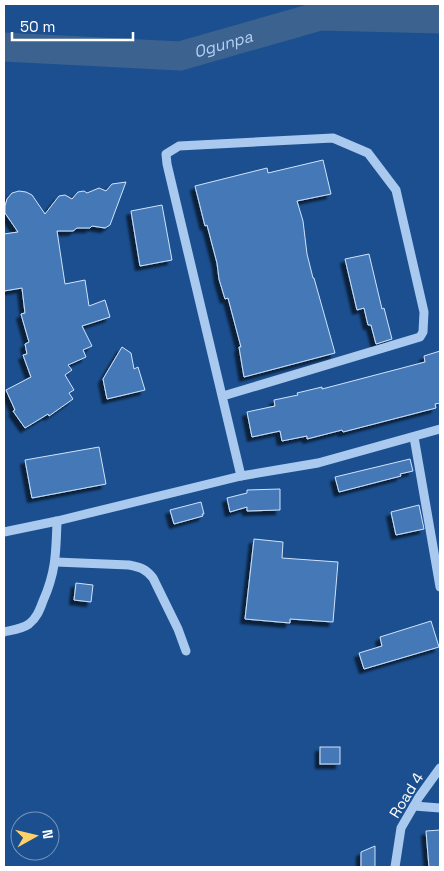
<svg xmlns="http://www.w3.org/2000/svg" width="444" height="871" font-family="'Space Grotesk',sans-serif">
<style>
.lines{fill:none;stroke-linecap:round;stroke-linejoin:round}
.river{stroke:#3c6290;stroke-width:29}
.building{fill:#4478b7;stroke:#cfe3fa;filter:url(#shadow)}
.minor{stroke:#a9c9ee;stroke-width:9}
.labels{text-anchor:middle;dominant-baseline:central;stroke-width:4;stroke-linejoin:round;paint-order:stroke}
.street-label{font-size:15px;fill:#fff;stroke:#1b4f8f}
.water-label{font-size:16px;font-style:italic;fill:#b5d3f5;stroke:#1b4f8f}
</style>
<defs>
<filter id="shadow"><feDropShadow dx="-4.5" dy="4.5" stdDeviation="1" flood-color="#0009"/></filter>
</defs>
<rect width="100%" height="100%" fill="#1b4f8f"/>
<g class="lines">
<!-- river -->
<path class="river" id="s1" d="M4,47l176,9 140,-40 120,3"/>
</g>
<!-- building -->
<g class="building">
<polygon points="323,160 331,194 297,201 303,221 307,254 313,278 314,278 335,353 244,377 239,347 241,347 228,298 225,299 219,279 217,263 207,225 205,226 195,186 267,168 268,173"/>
<polygon points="126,182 110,225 105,228 92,226 90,228 77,228 73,231 57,231 65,284 85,280 89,306 105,300 110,317 82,326 92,346 83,350 86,357 68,365 72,370 65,375 74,390 69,393 73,399 49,416 48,414 25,428 13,411 15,410 6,390 31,377 23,355 27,354 25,344 29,342 21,314 25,313 22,288 4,291 4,234 18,232 5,213 5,206 7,199 12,193 19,191 26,192 32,195 45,214 59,196 65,195 72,199 78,192 84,191 87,193 99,188 106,191 112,184"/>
<polygon points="162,205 172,260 140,266 131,211"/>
<polygon points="369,254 382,309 384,308 392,339 376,344 371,325 368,325 364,308 357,310 345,259"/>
<polygon points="122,347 131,353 134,369 138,367 145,390 107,399 103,379"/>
<polygon points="440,351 440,403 435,404 436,408 343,432 342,430 307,439 307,436 282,441 280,431 252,437 247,412 275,406 274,400 298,395 297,393 322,387 322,389 425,362 424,356"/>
<polygon points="99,447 106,484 32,498 25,460"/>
<polygon points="410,459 413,471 400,474 401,476 339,492 335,477"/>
<polygon points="280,489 280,510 247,511 247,507 230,512 227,498 247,493 247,490"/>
<polygon points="201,502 204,514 202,514 203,516 174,524 170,510"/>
<polygon points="419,505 424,529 396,535 391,512"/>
<polygon points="254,539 283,542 282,558 338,562 333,622 290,619 290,623 245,619"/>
<polygon points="76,583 93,585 91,602 74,600"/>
<polygon points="431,621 439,647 364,669 359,653 382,646 380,637"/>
<rect x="320" y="747" width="20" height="17"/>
<polygon points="440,830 440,867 429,867 426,831"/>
<polygon points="375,846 375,867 361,867 361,852"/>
</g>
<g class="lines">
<!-- minor -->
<g class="minor">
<polyline points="223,396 420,337 423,332 424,312 396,190 368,153 333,138 179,146 166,154 167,164 241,476"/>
<polyline points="414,437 440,587"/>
<polyline points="4,532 57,521 241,476 318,463 440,429"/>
<path d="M56,562l73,3c11,2 17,4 24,13l25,51 8,22"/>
<path d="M4,632c9,-2 18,-3 25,-8 8,-6 11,-15 14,-23 13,-29 13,-49 14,-80"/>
<polyline points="414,806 440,808"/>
<polyline points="395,867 401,828 419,797 440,768"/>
</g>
</g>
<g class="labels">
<!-- street labels -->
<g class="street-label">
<text transform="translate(406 795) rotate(-58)">Road 4</text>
</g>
<!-- water labels -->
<g class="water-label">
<text stroke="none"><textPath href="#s1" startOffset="221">Ogunpa</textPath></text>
</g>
</g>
<!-- border -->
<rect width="444" height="871" fill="none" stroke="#ffffff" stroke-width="10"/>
<!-- north arrow -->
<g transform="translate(35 836) rotate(82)"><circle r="24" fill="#1b4f8f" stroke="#7695bc"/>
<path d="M0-4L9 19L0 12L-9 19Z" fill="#ffd166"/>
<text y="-8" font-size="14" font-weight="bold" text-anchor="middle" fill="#ffffff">N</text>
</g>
<!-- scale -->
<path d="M12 32v8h121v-8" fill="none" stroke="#ffffff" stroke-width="2.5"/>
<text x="20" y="32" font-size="15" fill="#ffffff" stroke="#1b4f8f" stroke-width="4" paint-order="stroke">50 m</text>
</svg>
